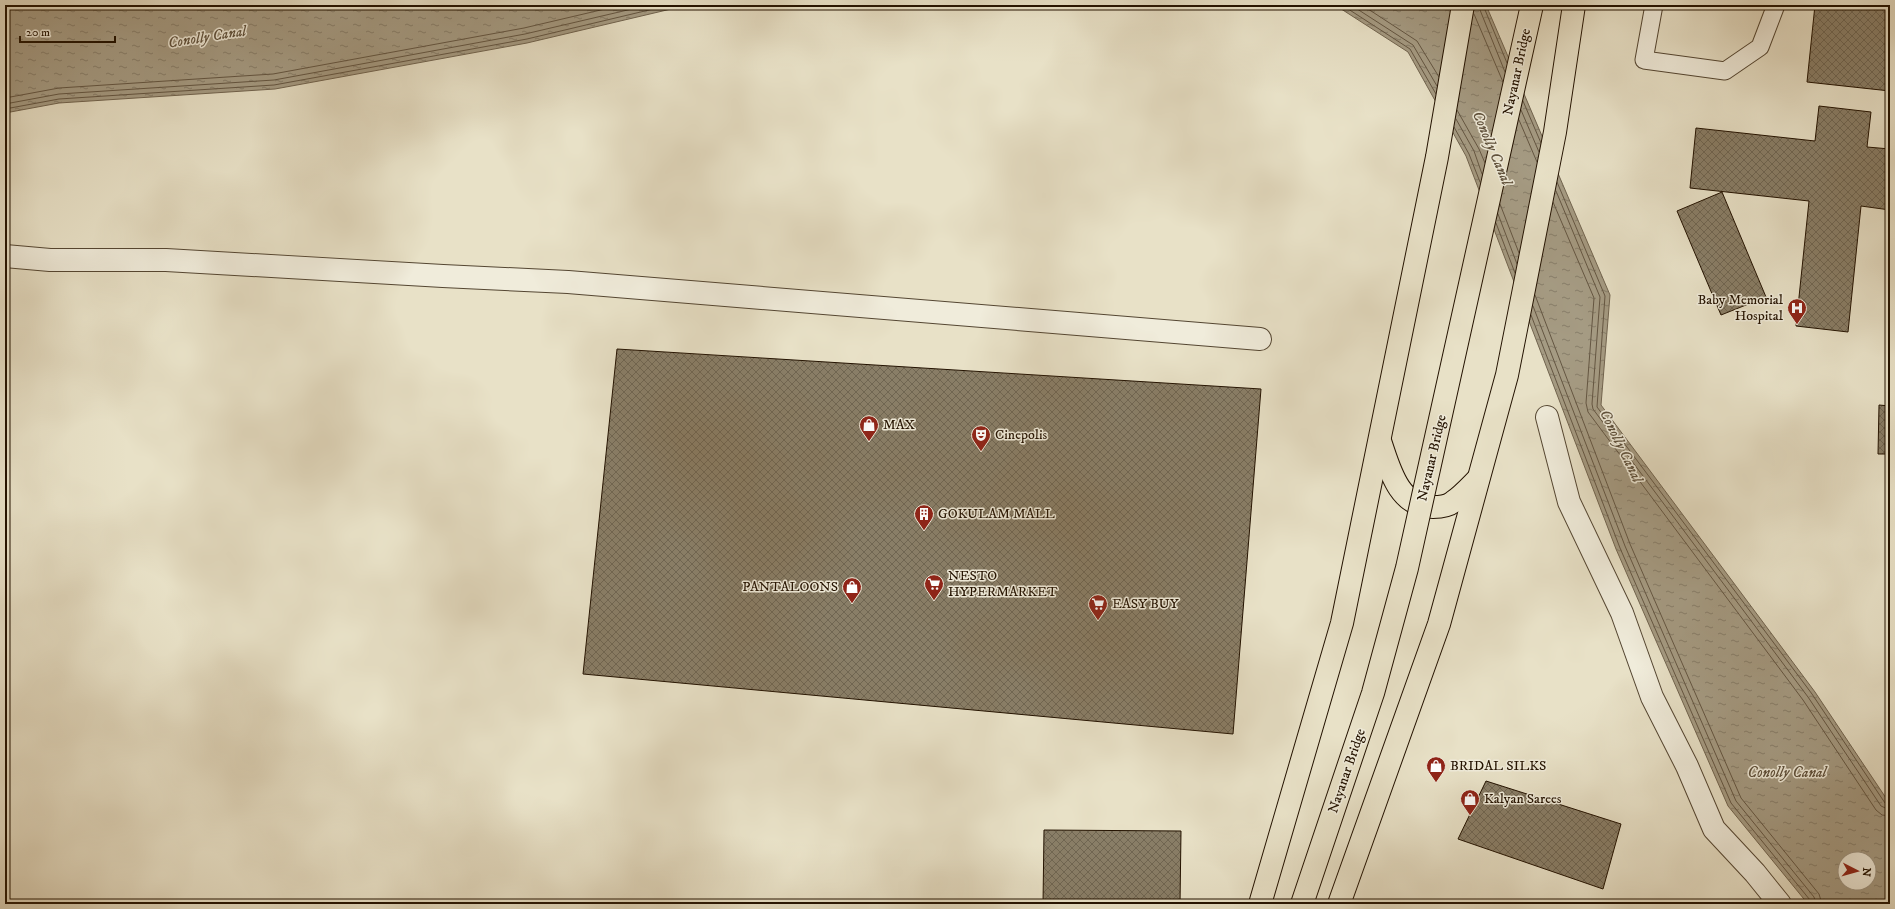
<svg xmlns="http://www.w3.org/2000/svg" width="1895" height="909" font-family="'IM FELL DW Pica',serif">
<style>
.water{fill:url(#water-ripples);stroke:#71644f;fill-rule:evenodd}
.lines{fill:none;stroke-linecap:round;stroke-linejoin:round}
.shore{stroke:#645642;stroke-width:1}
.building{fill:url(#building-cross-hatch);stroke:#231200}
.lane-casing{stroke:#544632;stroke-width:19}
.street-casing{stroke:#544632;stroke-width:24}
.primary-casing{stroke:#231200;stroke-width:24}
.lane{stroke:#f0ecdb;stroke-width:17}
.street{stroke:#f0ecdb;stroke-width:22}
.primary{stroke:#e8e1c7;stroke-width:22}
.primary-bridge-casing{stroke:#231200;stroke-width:24;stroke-linecap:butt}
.primary-bridge{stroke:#e8e1c7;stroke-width:22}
.labels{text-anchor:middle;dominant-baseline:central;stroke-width:3;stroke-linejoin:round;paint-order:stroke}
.street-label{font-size:14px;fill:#231200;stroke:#f0ecdb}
.poi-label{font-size:14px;fill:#231200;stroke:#f0ecdb;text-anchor:start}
.water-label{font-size:15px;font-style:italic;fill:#5e503b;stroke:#f0ecdb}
</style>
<defs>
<pattern id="water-ripples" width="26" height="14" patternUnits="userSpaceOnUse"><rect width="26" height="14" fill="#a59b83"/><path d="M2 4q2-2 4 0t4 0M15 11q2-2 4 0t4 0" fill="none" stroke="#867d69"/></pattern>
<pattern id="building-cross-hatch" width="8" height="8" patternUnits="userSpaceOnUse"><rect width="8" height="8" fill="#897e67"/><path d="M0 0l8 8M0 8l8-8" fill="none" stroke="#706652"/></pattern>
</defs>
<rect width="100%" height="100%" fill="#e8e1c7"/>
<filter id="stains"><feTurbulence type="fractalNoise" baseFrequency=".005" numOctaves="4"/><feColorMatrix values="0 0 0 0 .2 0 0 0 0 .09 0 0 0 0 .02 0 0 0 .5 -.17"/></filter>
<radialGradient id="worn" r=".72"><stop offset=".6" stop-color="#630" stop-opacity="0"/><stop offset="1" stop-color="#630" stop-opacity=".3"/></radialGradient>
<!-- water -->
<g class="water">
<polygon points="29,5 688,5 527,43 275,89 59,103 5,113 5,6"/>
<path d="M1335,5h151l124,290 -9,110 214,287 75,112v100h-82l-80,-98 -112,-257 -150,-393 -58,-104zM1845,859h24v24h-24z"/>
</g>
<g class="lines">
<!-- shore -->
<g class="shore">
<polyline points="1342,5 1410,49 1436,94"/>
<polyline points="1351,5 1413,45 1437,86"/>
<polyline points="1362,5 1417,41 1439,77"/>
<polyline points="1478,5 1505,72"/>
<polyline points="1483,5 1507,63"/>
<polyline points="1474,14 1503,82"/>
<polyline points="5,98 59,88 273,74 524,28 622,5"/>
<polyline points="1523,101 1541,143"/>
<polyline points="5,104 59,94 274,80 525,34 649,5"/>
<polyline points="5,109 59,99 274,85 527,39 670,5"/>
<polyline points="1457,110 1479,149 1485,163"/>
<polyline points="1521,110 1539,152"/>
<polyline points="1456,119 1474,151 1482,174"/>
<polyline points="1519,120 1537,162"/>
<polyline points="1454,127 1469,154 1480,182"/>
<polyline points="1557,182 1605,296 1597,407 1812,694 1885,803 1890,805"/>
<polyline points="1556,191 1600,297 1592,404 1593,409 1808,697 1881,806 1890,810"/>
<polyline points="1553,202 1594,298 1586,403 1588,412 1803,700 1876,810 1882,815 1890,816"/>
<polyline points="1500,204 1519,253"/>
<polyline points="1498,214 1517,264"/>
<polyline points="1496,223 1515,273"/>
<polyline points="1535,295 1630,544 1741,798 1819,894 1822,904"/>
<polyline points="1533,306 1625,546 1736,801 1814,897 1816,904"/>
<polyline points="1531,315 1620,548 1731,803 1810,900 1811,904"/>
</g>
</g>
<!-- building -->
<g class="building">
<polygon points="1815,5 1890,5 1890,91 1807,82"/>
<polygon points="1819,106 1871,112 1867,147 1890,149 1890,210 1861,206 1848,332 1796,326 1809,201 1690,188 1696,128 1815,141"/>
<polygon points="1722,192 1766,297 1721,315 1677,211"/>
<polygon points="617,349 1261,389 1233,734 583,674"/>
<polygon points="1879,405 1890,406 1890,454 1878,454"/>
<polygon points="1486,781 1621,824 1603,889 1458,839"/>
<polygon points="1044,830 1181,831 1180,904 1043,904"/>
</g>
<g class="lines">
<!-- lane casing -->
<g class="lane-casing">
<polyline id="lane" points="1654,5 1644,60 1725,71 1760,47 1776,5"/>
</g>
<!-- street casing -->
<g class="street-casing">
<g id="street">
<polyline points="5,256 50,260 166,260 443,276 568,282 1260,339"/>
<polyline points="1547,417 1569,502 1622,613 1652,697 1687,766 1714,829 1755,873 1780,904"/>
</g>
</g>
<!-- primary casing -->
<g class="primary-casing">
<g id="primary">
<path d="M1380,441c9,26 18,66 53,66 6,0 15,-1 20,-5 9,-6 17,-15 25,-23"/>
<polyline points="1260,904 1342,623 1437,157 1463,5"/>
<polyline points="1339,904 1439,624 1507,375 1555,132 1574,5"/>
</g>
</g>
<!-- lane -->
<use href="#lane" class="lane"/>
<!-- street -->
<use href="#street" class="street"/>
<!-- primary -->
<use href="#primary" class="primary"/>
<!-- primary-bridge casing -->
<g class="primary-bridge-casing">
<polyline id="primary-bridge" points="1302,904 1373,693 1407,568 1532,5"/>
</g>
<!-- primary-bridge -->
<use href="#primary-bridge" class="primary-bridge"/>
</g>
<!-- icons -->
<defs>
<g id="hospital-pin" transform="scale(1)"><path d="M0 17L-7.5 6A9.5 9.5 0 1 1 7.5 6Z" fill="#8f2418" stroke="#f0ecdb"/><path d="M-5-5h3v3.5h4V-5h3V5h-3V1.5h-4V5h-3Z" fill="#fff"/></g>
<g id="shop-pin" transform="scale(1)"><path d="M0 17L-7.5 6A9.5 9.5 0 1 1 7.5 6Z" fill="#8f2418" stroke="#f0ecdb"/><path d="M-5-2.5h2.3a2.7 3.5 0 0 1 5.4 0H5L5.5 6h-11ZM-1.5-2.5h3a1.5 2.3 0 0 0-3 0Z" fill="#fff"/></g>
<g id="theatre-pin" transform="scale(1)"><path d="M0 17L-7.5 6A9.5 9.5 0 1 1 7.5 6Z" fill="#8f2418" stroke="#f0ecdb"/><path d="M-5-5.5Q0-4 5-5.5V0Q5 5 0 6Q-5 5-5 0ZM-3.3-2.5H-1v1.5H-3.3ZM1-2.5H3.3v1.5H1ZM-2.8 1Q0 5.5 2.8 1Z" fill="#fff"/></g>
<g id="building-pin" transform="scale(1)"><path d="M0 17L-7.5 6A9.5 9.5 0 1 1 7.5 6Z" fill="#8f2418" stroke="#f0ecdb"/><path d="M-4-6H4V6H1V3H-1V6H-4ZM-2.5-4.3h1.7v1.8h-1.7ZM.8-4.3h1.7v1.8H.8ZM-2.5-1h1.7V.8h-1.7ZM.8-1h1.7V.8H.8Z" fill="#fff"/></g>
<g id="supermarket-pin" transform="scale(1)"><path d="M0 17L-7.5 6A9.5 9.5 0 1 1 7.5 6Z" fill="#8f2418" stroke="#f0ecdb"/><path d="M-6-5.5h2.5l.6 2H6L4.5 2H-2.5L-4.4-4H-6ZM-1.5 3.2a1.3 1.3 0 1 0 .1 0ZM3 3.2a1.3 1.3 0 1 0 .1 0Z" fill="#fff"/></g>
</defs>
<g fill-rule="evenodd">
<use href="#hospital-pin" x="1797" y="308"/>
<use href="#shop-pin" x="869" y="425"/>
<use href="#theatre-pin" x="981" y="435"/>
<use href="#building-pin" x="924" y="514"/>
<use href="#supermarket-pin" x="934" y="584"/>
<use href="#shop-pin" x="852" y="587"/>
<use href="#supermarket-pin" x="1098" y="604"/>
<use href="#shop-pin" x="1436" y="766"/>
<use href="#shop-pin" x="1470" y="799"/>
</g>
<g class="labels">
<!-- street labels -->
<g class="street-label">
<text transform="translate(1517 72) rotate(-78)">Nayanar Bridge</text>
<text transform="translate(1432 458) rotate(-77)">Nayanar Bridge</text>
<text transform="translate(1347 771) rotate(-71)">Nayanar Bridge</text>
</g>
<!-- poi labels -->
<g class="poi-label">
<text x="1783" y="300" text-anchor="end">Baby Memorial<tspan x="1783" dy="16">Hospital</tspan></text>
<text x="883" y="425">MAX</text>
<text x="995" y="435">Cinepolis</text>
<text x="938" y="514">GOKULAM MALL</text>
<text x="948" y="576">NESTO<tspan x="948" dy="16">HYPERMARKET</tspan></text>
<text x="838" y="587" text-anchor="end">PANTALOONS</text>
<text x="1112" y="604">EASY BUY</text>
<text x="1450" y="766">BRIDAL SILKS</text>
<text x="1484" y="799">Kalyan Sarees</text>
</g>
<!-- water labels -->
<g class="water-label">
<text transform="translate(207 37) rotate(-9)">Conolly Canal</text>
<text transform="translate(1492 148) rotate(67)">Conolly Canal</text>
<text transform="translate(1621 446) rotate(64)">Conolly Canal</text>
<text x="1787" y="772">Conolly Canal</text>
</g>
</g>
<!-- margin -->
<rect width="1895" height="909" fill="none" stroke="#e8e1c7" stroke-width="20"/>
<rect x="6" y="6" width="1883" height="897" fill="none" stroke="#231200" stroke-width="2"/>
<rect x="10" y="10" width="1875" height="889" fill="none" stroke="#231200"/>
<!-- north arrow -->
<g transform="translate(1857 871) rotate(96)"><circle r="19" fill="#f0ecdb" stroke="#9e9583"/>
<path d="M0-3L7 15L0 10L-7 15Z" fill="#8f2418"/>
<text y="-6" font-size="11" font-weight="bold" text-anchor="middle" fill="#231200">N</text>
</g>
<!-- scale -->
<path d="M20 36v6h95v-6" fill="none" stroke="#231200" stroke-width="2"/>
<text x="26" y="36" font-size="12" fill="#231200" stroke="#f0ecdb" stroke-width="3" paint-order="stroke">20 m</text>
<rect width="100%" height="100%" filter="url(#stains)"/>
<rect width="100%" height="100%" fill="url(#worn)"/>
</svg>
